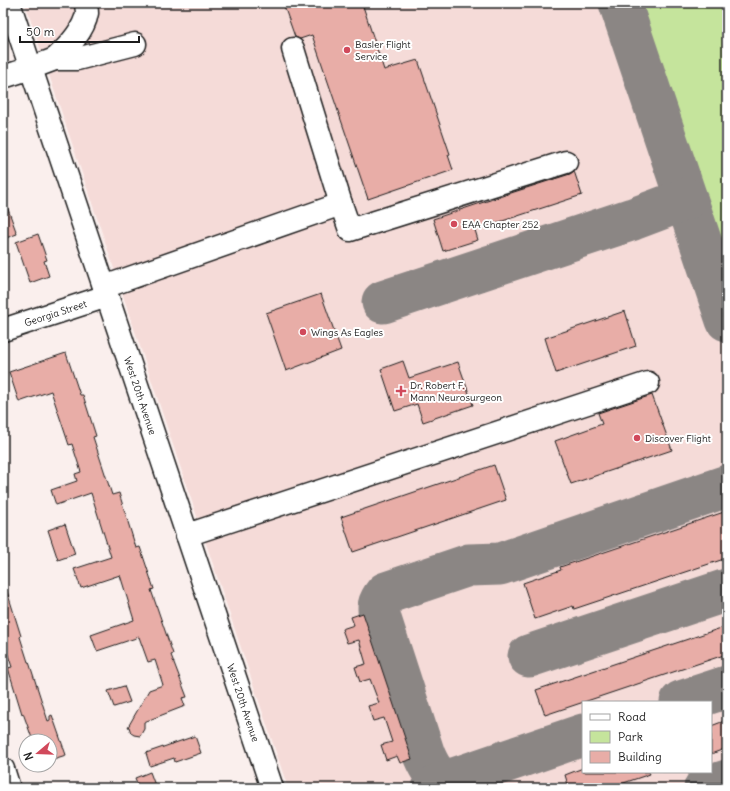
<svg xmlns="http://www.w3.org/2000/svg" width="730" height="791" font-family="Delius,sans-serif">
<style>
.built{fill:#f5dbd8;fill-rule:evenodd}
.green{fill:#c5e49c;stroke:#70805c}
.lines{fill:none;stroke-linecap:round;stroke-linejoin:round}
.taxiway{stroke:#8b8684;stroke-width:43}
.building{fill:#e8ada7;stroke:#1c1c1c}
.minor-casing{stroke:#1c1c1c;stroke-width:25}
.major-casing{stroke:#1c1c1c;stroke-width:25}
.minor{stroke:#fff;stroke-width:22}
.major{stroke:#fff;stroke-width:22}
.poi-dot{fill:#d1495b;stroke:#fff;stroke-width:1.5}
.labels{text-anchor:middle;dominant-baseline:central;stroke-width:4;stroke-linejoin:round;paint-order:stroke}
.poi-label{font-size:10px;fill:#1c1c1c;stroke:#fff;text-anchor:start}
.street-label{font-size:10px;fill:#1c1c1c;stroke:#fff}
</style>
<rect width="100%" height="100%" fill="#faefed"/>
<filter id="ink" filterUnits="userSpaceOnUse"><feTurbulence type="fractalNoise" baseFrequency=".025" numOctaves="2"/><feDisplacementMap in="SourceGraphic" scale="8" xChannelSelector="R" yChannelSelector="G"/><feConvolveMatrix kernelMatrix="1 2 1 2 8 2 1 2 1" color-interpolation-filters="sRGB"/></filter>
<g filter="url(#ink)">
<!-- built -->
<path class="built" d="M25,3h702v785h-439zM583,702h128v70h-128z"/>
<!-- green -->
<polygon class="green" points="633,3 727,3 727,286"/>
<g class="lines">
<!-- taxiway -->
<g class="taxiway">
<polyline points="620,3 727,320"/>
<polyline points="383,302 633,219 686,199"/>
<polyline points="529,656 727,590"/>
<polyline points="681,702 727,687"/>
<path d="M445,782c-12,-9 -15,-13 -21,-27l-44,-136c-2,-12 -2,-16 6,-26l83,-28 31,-1 227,-78"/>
<polyline points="433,788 445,782 583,735"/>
<polyline points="705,788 727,781"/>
</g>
</g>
<!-- building -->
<g class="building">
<polygon points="283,3 362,3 384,70 418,60 450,154 448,155 453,170 368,199 312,35 300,39 295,37"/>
<polygon points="574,171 582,195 475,230 478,240 443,251 433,219 514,192 570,174"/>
<polygon points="3,201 5,201 17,234 3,239"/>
<polygon points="38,234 47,260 44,261 49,276 30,283 16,242"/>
<polygon points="321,294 341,350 286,371 266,313"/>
<polygon points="625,311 636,346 556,373 545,338"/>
<polygon points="66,353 80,395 83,395 96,436 93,437 112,495 119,493 136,548 140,547 154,589 151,590 173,654 171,655 187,697 182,698 185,706 144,722 144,729 140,736 134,735 131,733 129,727 128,727 149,690 163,685 155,660 148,662 139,637 97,651 91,635 134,620 120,575 81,588 74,569 111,557 91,493 56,505 51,490 77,481 75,474 81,472 72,444 69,445 51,391 19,402 9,372"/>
<polygon points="403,361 409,378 458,362 473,405 423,422 417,404 395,411 381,369"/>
<polygon points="652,395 672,450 571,484 555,441 602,424 598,413"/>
<polygon points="494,465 506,500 353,552 341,517"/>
<polygon points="727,511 727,558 574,609 573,606 535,619 523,583 561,570 560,567"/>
<polygon points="65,524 75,554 58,560 48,530"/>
<polygon points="3,588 6,588 21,636 20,637 28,662 29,662 48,721 50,720 50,716 52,715 66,755 50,760 50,741 33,741 23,713 22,714 8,668 12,667 3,640"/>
<polygon points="363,613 412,759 400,763 397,756 386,760 381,745 392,742 384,718 373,721 368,706 379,703 370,679 360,682 355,667 366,664 359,640 347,643 342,629 354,625 351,617"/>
<polygon points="727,626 727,654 545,715 536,690"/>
<polygon points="124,686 130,702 114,707 108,691"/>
<polygon points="727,720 727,748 711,754 711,726"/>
<polygon points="195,736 201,753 175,762 174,758 150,766 146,753"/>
<polygon points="583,768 583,772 649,772 650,774 609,788 569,788 565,775"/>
<polygon points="150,772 156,788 139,788 135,778"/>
</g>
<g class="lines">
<!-- minor casing -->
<g class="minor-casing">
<g id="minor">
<polyline points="293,49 341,204"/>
<path d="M55,59c13,-12 29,-28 32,-46 0,-3 -1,-7 -1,-10"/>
<polyline points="3,77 31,68 55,59 77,59 135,44"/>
<polyline points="104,287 341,204 350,230 566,162"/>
<path id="s1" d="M3,330l104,-34"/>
<polyline points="187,535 648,383"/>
<polyline points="3,769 9,788"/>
</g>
</g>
<!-- major casing -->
<g class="major-casing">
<g id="major">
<path id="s2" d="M9,3l263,785"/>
</g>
</g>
<!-- minor -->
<use href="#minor" class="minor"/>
<!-- major -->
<use href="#major" class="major"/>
</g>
</g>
<!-- markers -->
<g class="poi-dot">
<circle cx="347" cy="50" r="4"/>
<circle cx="454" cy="224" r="4"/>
<circle cx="303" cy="332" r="4"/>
<path d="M399 385h4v4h4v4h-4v4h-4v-4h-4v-4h4z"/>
<circle cx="637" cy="438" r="4"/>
</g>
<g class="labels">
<!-- poi labels -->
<g class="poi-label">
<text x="355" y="44">Basler Flight<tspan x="355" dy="12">Service</tspan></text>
<text x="462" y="224">EAA Chapter 252</text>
<text x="311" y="332">Wings As Eagles</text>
<text x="410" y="385">Dr. Robert F.<tspan x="410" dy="12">Mann Neurosurgeon</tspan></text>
<text x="645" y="438">Discover Flight</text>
</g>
<!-- street labels -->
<g class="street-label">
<text stroke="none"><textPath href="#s1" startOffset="55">Georgia Street</textPath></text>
<text stroke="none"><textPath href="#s2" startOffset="414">West 20th Avenue</textPath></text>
<text stroke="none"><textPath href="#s2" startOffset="738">West 20th Avenue</textPath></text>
</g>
</g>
<!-- margin -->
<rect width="730" height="791" fill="none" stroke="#fff" stroke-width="16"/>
<rect x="8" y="8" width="714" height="775" fill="none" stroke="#1c1c1c" stroke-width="1.5" filter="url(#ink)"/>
<!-- legend -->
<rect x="582" y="701" width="130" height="72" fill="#ffffff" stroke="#a4a4a4"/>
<rect x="590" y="714" width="20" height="6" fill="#ffffff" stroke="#a4a4a4"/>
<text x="618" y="721" font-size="12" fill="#1c1c1c">Road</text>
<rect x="590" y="731" width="20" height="12" fill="#c5e49c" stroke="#a4a4a4"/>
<text x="618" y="741" font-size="12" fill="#1c1c1c">Park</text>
<rect x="590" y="751" width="20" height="12" fill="#e8ada7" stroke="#a4a4a4"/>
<text x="618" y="761" font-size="12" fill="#1c1c1c">Building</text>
<!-- north arrow -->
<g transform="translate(38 753) rotate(251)"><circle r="19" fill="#ffffff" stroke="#a4a4a4"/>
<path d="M0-3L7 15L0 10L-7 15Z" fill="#d1495b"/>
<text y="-6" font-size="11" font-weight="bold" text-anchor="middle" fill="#1c1c1c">N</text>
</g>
<!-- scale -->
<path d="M20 36v6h119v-6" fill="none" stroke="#1c1c1c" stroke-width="2"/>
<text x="26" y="36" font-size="12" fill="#1c1c1c" stroke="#ffffff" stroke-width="3" paint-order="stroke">50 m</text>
</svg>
